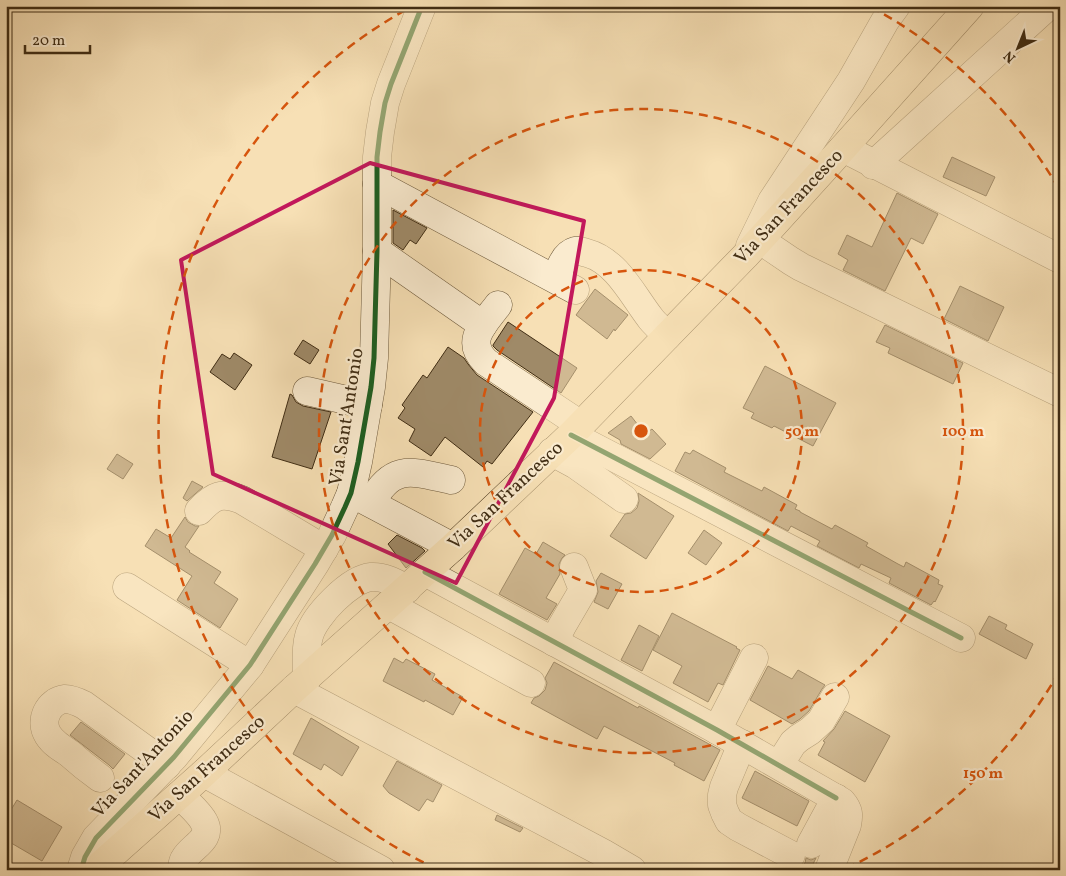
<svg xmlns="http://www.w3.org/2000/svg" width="1066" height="876" font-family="Vollkorn,serif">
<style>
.building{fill:#9f8a68;stroke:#402d14}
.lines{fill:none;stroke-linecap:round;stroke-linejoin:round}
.minor-casing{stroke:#6e5a3c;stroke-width:29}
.major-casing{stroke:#402d14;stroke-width:29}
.minor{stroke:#faebcf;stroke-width:28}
.major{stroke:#f7e0b5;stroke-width:28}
.cycleway-casing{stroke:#faebcf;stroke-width:8}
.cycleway{stroke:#1b5e20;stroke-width:5}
.marked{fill:none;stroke:#c2185b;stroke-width:4;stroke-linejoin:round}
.ring{fill:none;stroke:#d7550d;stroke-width:2.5;stroke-dasharray:9 6}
.labels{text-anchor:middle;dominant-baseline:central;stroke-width:4.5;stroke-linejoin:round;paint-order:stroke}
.street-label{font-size:19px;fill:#402d14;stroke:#faebcf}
.centre{fill:#d7550d;stroke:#faebcf;stroke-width:2.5}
.ring-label{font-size:15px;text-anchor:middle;font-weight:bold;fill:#d7550d;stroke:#faebcf;stroke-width:4.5;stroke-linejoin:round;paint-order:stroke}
</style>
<rect width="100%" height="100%" fill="#f7e0b5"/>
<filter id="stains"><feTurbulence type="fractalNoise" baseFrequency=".004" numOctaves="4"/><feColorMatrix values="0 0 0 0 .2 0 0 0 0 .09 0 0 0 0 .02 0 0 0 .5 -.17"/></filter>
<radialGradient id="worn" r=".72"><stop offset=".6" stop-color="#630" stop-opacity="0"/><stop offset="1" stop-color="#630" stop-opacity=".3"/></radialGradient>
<!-- building -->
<g class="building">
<polygon points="952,157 995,177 986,196 943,177"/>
<polygon points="897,193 938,214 923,244 911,238 885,291 843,270 848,260 838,254 847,235 872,247"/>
<polygon points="393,210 427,228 416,244 410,240 403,250 393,243"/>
<polygon points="960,286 1004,307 988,341 944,319"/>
<polygon points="595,289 628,315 615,331 614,329 607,339 576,315"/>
<polygon points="508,322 577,368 561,393 497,350 493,346 493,345"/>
<polygon points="885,325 963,363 953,384 888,353 890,348 876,342"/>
<polygon points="303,340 319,350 310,364 294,354"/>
<polygon points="448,347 464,358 468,364 477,375 533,412 492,464 487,461 483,467 445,437 431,456 409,441 415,429 398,418 405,408 402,405 423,375 427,378"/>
<polygon points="234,353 252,365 235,390 210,372 222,354 230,359"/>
<polygon points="765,366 836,403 813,446 774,426 772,428 751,418 754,413 743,408"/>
<polygon points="290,394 292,395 296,402 303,406 331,412 312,469 272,457"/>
<polygon points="631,416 645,434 652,429 666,444 650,459 621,444 620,440 608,433"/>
<polygon points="693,450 726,468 724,472 762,491 764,487 797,505 795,509 800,511 800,512 832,529 835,525 868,543 866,546 898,564 904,567 906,562 939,580 938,584 943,586 935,602 934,601 931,605 889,583 891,578 861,564 859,568 817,546 820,541 791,526 788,531 675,471 685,452 690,454"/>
<polygon points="117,454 133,464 123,479 107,469"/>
<polygon points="192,481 203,487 187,501 183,498"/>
<polygon points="638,493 674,516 646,559 610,536 625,514 631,513 637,508 639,501"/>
<polygon points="185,517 188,522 195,526 199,526 185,547 190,551 189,552 221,572 214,583 238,599 220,628 177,600 192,576 145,546 156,529 171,538"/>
<polygon points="704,530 722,543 706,565 688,553"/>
<polygon points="397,535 422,548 425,551 406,568 388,544"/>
<polygon points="543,542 565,555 562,558 559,564 560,574 546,598 557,604 547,620 499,594 525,548 536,554"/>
<polygon points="601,573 622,584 608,609 594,602 598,592 596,581"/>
<polygon points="672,613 737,647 736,648 740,650 723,685 718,683 708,702 673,683 682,666 653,650"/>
<polygon points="989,616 1007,625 1005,629 1033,644 1026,659 979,634"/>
<polygon points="639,625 659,636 642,671 621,660"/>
<polygon points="394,658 403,663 406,659 435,674 432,680 463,697 453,715 425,700 424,702 383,681"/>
<polygon points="554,662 638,708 639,706 720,750 704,781 674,765 675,763 604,726 597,739 531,703 534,698 539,696 545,690 547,683 545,678"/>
<polygon points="768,666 792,679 798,670 825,685 822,689 809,711 800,719 792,724 750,700"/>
<polygon points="845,711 890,736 865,782 818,755 825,742 823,741 834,729"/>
<polygon points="311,718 359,747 342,776 324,764 321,770 293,754"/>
<polygon points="81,722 125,754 113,769 109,765 70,735"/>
<polygon points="397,761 442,785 433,802 427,799 419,811 389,793 383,786"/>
<polygon points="755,771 809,801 797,826 742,798"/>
<polygon points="17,800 62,827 42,861 6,840 6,818"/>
<polygon points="497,815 523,828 520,832 495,820"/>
<polygon points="806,858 811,860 816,858 810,870 795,870 800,868 805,863"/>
</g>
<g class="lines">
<!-- minor casing -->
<g class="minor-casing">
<g id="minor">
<polyline points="843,148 1060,259"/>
<polyline points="873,165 1048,6"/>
<polyline points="377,184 575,290"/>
<polyline points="760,240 791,261 801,267 1060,393"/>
<polyline points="750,246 772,201 851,81 885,21 896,6"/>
<polyline points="377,251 483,325"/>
<path d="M556,279c3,-9 8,-25 19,-28 4,-1 8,1 12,2 30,8 46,43 64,66 5,6 11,11 16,17"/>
<path d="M498,305c-14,19 -34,36 -12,57l95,63"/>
<polyline points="307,391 368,405"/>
<polyline points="571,435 961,638"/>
<polyline points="552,452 576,465 624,499"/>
<polyline points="351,493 453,547"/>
<path d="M371,503c22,-41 42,-31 80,-23"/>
<path d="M199,511c15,-16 22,-19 43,-11l82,49"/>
<path d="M425,572l292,158 125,72c7,8 7,13 5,23l-18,45"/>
<polyline points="127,587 250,665"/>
<polyline points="389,605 531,683"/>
<polyline points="554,642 562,626 583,590 574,567"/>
<path d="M307,678c0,-14 -2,-29 2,-42 5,-20 41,-57 62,-59 13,-1 25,6 36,12"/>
<polyline points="294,689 603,853 632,870"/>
<polyline points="717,730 754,658"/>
<polyline points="742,744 724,787 722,795 722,805 725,813 729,821 738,827 791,855"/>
<polyline points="779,765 793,743 799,738 810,731 821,721 835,697"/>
<polyline points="204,773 381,870"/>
<path d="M100,778c-11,-8 -21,-16 -31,-25 -8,-5 -16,-10 -21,-18 -9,-14 0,-34 17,-36 7,0 13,3 19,6l83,60"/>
<path d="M180,795c7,8 19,17 24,27 9,17 -12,24 -19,36 -3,4 -3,8 -3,12"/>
<polyline points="811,844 836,798"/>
<polyline points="81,870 85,857 96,838 174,757 250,665 315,564 332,535 345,507 351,493 358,462 371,387 374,358 377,251 377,157 380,132 385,103 391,84 422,6"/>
</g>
</g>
<!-- major casing -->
<g class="major-casing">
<polyline id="major" points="95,870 204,773 294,689 453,547 571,435 745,256 843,148 970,6"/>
</g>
<!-- minor -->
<use href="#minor" class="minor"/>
<!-- major -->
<use href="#major" class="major"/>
<!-- cycleway casing -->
<g class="cycleway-casing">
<g id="cycleway">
<polyline points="571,435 961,638"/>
<polyline points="425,572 717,730 836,798"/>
<polyline points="81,870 85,857 96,838 174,757 250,665 315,564 332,535 345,507 351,493 358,462 371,387 374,358 377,251 377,157 380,132 385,103 391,84 422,6"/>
</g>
</g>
<!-- cycleway -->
<use href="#cycleway" class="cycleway"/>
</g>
<!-- marked area -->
<path d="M0 0H1066V876H0ZM370,163l214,58 -30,177 -98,185 -243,-109 -32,-214z" fill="#f7e0b5" fill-opacity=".55" fill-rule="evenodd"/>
<path class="marked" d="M370,163l214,58 -30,177 -98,185 -243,-109 -32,-214z"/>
<!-- distance rings -->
<g class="ring">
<circle cx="641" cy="431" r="161"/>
<circle cx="641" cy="431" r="322"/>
<path d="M1059 672A483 483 0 0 1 845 869M437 869A483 483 0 0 1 411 7M871 7A483 483 0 0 1 1059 189"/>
</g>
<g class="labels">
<!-- street labels -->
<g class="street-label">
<text transform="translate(789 207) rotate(-47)">Via San Francesco</text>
<text transform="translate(347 417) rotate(-81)">Via Sant'Antonio</text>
<text transform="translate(506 496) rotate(-43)">Via San Francesco</text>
<text transform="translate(143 764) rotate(-47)">Via Sant'Antonio</text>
<text transform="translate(207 769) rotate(-42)">Via San Francesco</text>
</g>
</g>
<circle cx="641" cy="431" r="8" class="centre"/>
<g class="ring-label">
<text x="802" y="436">50 m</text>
<text x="963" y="436">100 m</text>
<text x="983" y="778">150 m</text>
</g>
<!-- margin -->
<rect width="1066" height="876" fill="none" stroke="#f7e0b5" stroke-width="25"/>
<rect x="8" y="8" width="1051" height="861" fill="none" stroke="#402d14" stroke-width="2.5"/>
<rect x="12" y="12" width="1041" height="851" fill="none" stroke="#402d14"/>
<!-- north arrow -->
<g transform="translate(1018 48) rotate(223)" stroke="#faebcf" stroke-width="4" paint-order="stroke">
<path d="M0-4L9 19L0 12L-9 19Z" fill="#402d14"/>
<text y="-8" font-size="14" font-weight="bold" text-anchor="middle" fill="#402d14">N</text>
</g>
<!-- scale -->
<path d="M25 45v8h65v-8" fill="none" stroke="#402d14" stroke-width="2.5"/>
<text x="32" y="45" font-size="15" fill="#402d14" stroke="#faebcf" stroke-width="4" paint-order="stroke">20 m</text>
<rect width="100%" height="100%" filter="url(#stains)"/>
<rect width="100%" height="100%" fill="url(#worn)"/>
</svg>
